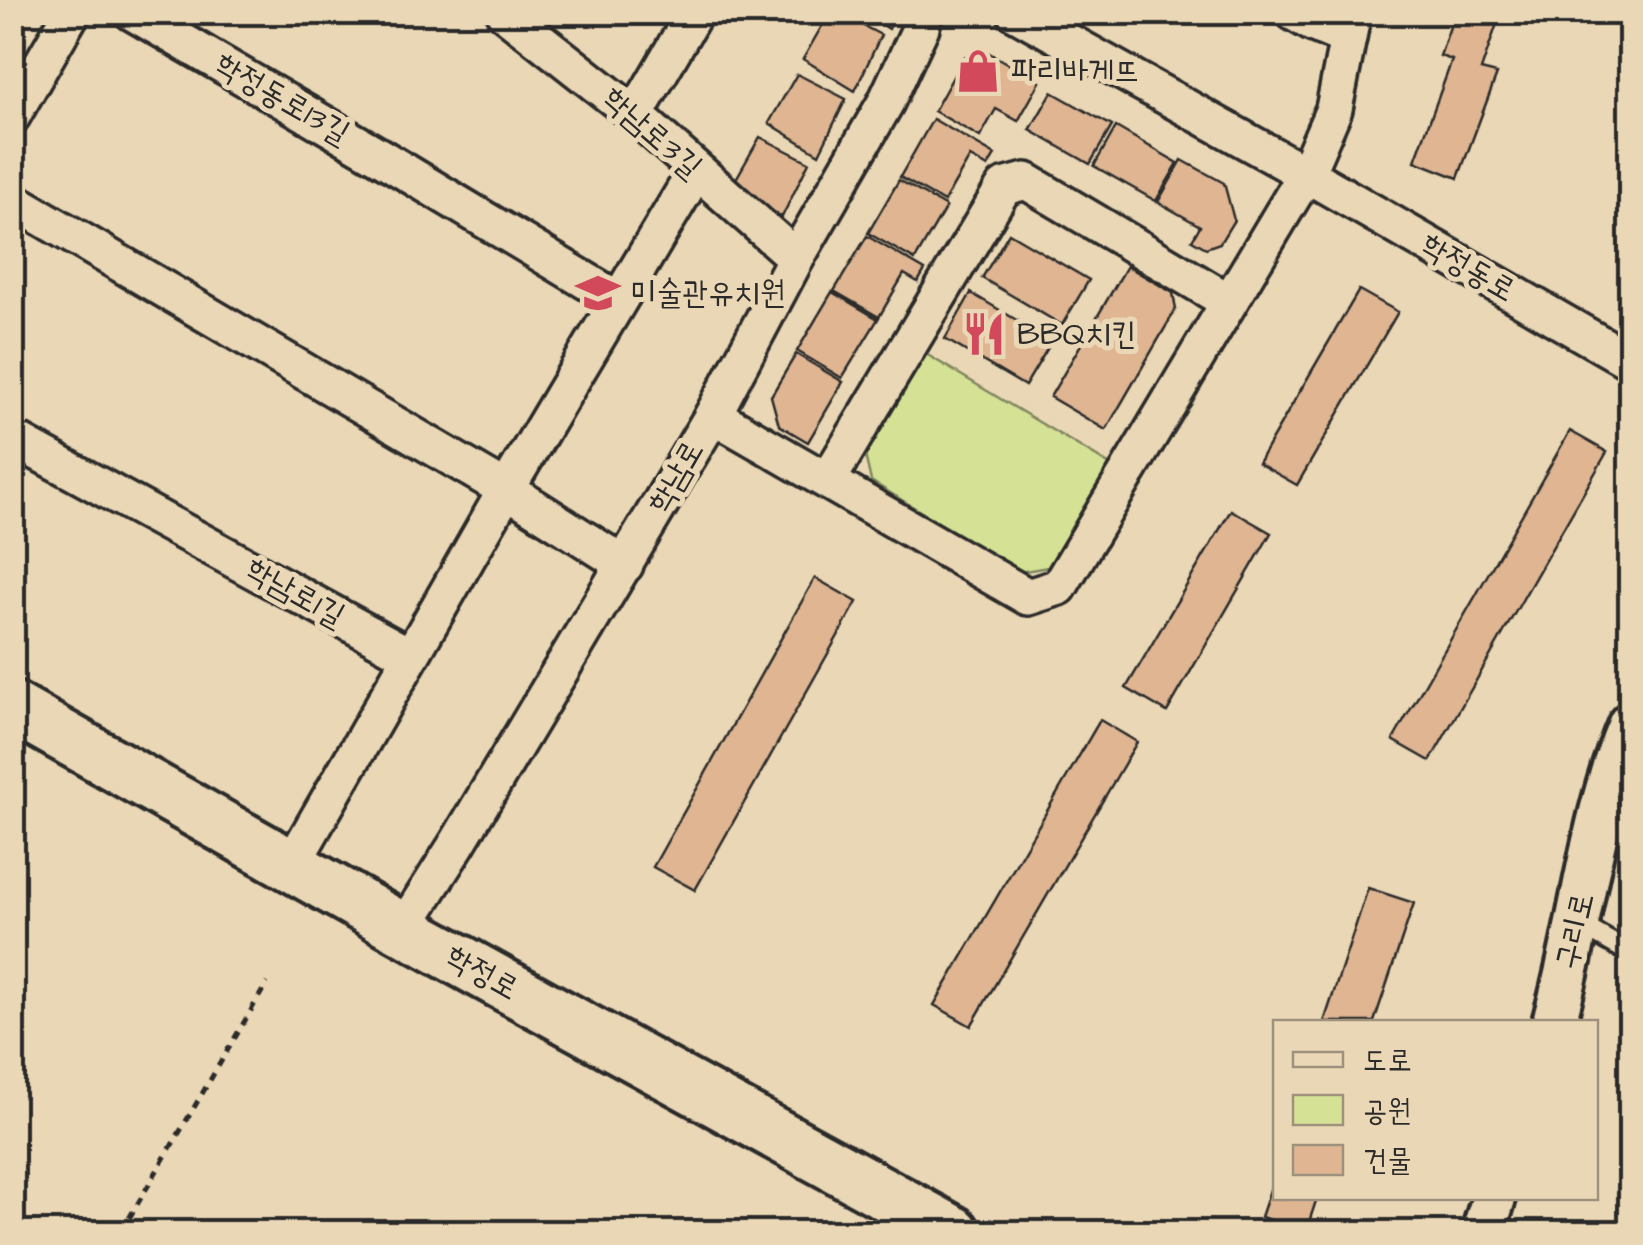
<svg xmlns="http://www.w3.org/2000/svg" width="1643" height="1245" font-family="'Architects Daughter','Poor Story',sans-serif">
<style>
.green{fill:#d5e295;stroke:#808660;stroke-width:2.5}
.building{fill:#dfb592;stroke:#2b2b2b;stroke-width:2.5}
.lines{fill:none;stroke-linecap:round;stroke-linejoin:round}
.service-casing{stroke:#2b2b2b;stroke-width:25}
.minor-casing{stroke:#2b2b2b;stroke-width:42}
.tertiary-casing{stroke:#2b2b2b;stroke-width:50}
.secondary-casing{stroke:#2b2b2b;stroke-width:58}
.path{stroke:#2b2b2b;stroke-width:5;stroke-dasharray:8 8;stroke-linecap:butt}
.service{stroke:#ead7b5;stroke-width:18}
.minor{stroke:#ead7b5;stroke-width:35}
.tertiary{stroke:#ead7b5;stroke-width:42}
.secondary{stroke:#ead7b5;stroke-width:50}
.labels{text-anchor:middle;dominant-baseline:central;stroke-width:10;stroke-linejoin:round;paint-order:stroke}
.poi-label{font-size:32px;fill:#2b2b2b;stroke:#ead7b5;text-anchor:start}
.street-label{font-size:32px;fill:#2b2b2b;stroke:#ead7b5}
</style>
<rect width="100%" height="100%" fill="#ead7b5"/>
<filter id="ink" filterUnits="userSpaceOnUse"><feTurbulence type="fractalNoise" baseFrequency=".01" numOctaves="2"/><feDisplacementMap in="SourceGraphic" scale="20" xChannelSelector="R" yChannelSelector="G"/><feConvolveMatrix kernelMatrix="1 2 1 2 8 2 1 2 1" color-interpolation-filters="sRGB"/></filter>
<g filter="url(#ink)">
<!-- green -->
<polygon class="green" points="926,354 1110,465 1048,567 1019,572 871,481 865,455"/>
<!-- building -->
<g class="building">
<polygon points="830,12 836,12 881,35 855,91 803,59"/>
<polygon points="862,12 897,12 889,29"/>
<polygon points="1455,12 1501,12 1481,70 1497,74 1458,178 1415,161 1452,60 1440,56"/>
<polygon points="984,50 1040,82 1018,121 996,109 980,137 934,111 964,57"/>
<polygon points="797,74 846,99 819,154 769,123"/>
<polygon points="1052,92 1112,126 1090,164 1030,130"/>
<polygon points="933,119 995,155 988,167 970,157 944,202 900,177"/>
<polygon points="1116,127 1178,163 1156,201 1094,166"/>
<polygon points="760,137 809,162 782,217 732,186"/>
<polygon points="1182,160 1224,183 1234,220 1220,243 1206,248 1192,240 1200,226 1158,202"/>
<polygon points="899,180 946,207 915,260 868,233"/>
<polygon points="1009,233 1089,280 1062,325 982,278"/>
<polygon points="867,236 925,270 918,282 904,274 879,317 834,291"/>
<polygon points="1630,254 1630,287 1620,282"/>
<polygon points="1127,266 1173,293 1176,309 1106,430 1050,397"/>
<polygon points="1359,290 1398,312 1297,485 1258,463"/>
<polygon points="832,292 878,319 842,378 797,351"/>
<polygon points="971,293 1052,341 1025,386 945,339"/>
<polygon points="796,354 843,382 808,442 779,425 771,396"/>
<polygon points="1570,431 1607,452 1430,761 1393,740"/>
<polygon points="1231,510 1271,533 1167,712 1126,688"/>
<polygon points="815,578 857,602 695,890 653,867"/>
<polygon points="1100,720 1137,742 971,1026 934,1005"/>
<polygon points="1368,888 1414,903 1374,1022 1324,1022"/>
<polygon points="1276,1172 1276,1198 1317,1198 1306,1231 1261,1217"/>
</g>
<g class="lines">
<!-- service casing -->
<g class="service-casing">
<polyline id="service" points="1579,924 1630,953"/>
</g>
<!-- minor casing -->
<g class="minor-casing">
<g id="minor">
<polyline points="132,12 379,156 618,300"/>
<polyline points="504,12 635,115 796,258"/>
<polyline points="1015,12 1306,174 1630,361"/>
<polyline points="1293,12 1312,23 1348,38"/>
<polyline points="635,115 695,12"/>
<polyline points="12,116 72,12"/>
<polyline points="12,200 515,495 625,565"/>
<polyline points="713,415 1028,597 1059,587 1306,174 1334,109 1353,12"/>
<polyline points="12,438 410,656"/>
<polyline points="828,480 1004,187 1026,181 1229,302"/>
<polyline points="291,866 506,490 696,171"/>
<polyline points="403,929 457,844 713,415 796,258 886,102 921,27 925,12"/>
</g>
</g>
<!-- tertiary casing -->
<g class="tertiary-casing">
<g id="tertiary">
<path d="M1554,1022c28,-98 36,-204 76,-298"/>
<polyline points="1483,1232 1494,1198"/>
</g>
</g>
<!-- secondary casing -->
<g class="secondary-casing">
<polyline id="secondary" points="12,707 403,929 954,1232"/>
</g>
<!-- path -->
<polyline class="path" points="121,1232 267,983"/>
<!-- service -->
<use href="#service" class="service"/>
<!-- minor -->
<use href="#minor" class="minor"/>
<!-- tertiary -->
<use href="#tertiary" class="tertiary"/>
<!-- secondary -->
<use href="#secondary" class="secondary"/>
</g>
</g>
<!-- icons -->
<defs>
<g id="shop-bare" transform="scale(3.45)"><path d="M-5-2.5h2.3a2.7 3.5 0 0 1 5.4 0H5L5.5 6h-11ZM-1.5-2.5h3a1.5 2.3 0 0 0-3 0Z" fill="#d1495b" stroke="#ead7b5" stroke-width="2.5" paint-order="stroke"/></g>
<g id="school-bare" transform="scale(3.45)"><path d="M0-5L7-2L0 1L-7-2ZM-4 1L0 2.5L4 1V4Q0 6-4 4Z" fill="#d1495b" stroke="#ead7b5" stroke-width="2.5" paint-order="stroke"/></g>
<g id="restaurant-bare" transform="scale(3.45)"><path d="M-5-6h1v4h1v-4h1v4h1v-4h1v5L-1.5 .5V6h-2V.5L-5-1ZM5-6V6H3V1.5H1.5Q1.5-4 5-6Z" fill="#d1495b" stroke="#ead7b5" stroke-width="2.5" paint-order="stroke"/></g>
</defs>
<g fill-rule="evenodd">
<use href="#shop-bare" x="978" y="71"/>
<use href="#school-bare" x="598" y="293"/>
<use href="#restaurant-bare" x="984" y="334"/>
</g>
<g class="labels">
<!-- poi labels -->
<g class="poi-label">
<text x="1011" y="71">파리바게뜨</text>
<text x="631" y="293">미술관유치원</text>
<text x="1017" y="334">BBQ치킨</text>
</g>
<!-- street labels -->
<g class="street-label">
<text transform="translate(282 99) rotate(30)">학정동로13길</text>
<text transform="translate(652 133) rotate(41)">학남로3길</text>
<text transform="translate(1468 268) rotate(30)">학정동로</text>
<text transform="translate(676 477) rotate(-60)">학남로</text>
<text transform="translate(295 593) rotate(29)">학남로1길</text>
<text transform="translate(1575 931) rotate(-77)">구리로</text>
<text transform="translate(482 973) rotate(29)">학정로</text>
</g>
</g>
<!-- margin -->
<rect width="1643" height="1245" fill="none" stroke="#ead7b5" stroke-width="50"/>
<rect x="25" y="25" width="1593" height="1195" fill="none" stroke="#2b2b2b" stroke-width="4" filter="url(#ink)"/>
<!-- legend -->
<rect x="1273" y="1020" width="325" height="180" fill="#ead7b5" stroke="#9e927e" stroke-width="2.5"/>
<rect x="1293" y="1052" width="50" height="15" fill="#ead7b5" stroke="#9e927e" stroke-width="2.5"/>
<text x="1363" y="1070" font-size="30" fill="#2b2b2b">도로</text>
<rect x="1293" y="1095" width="50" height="30" fill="#d5e295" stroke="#9e927e" stroke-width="2.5"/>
<text x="1363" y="1120" font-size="30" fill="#2b2b2b">공원</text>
<rect x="1293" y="1145" width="50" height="30" fill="#dfb592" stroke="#9e927e" stroke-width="2.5"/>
<text x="1363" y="1170" font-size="30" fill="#2b2b2b">건물</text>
</svg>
